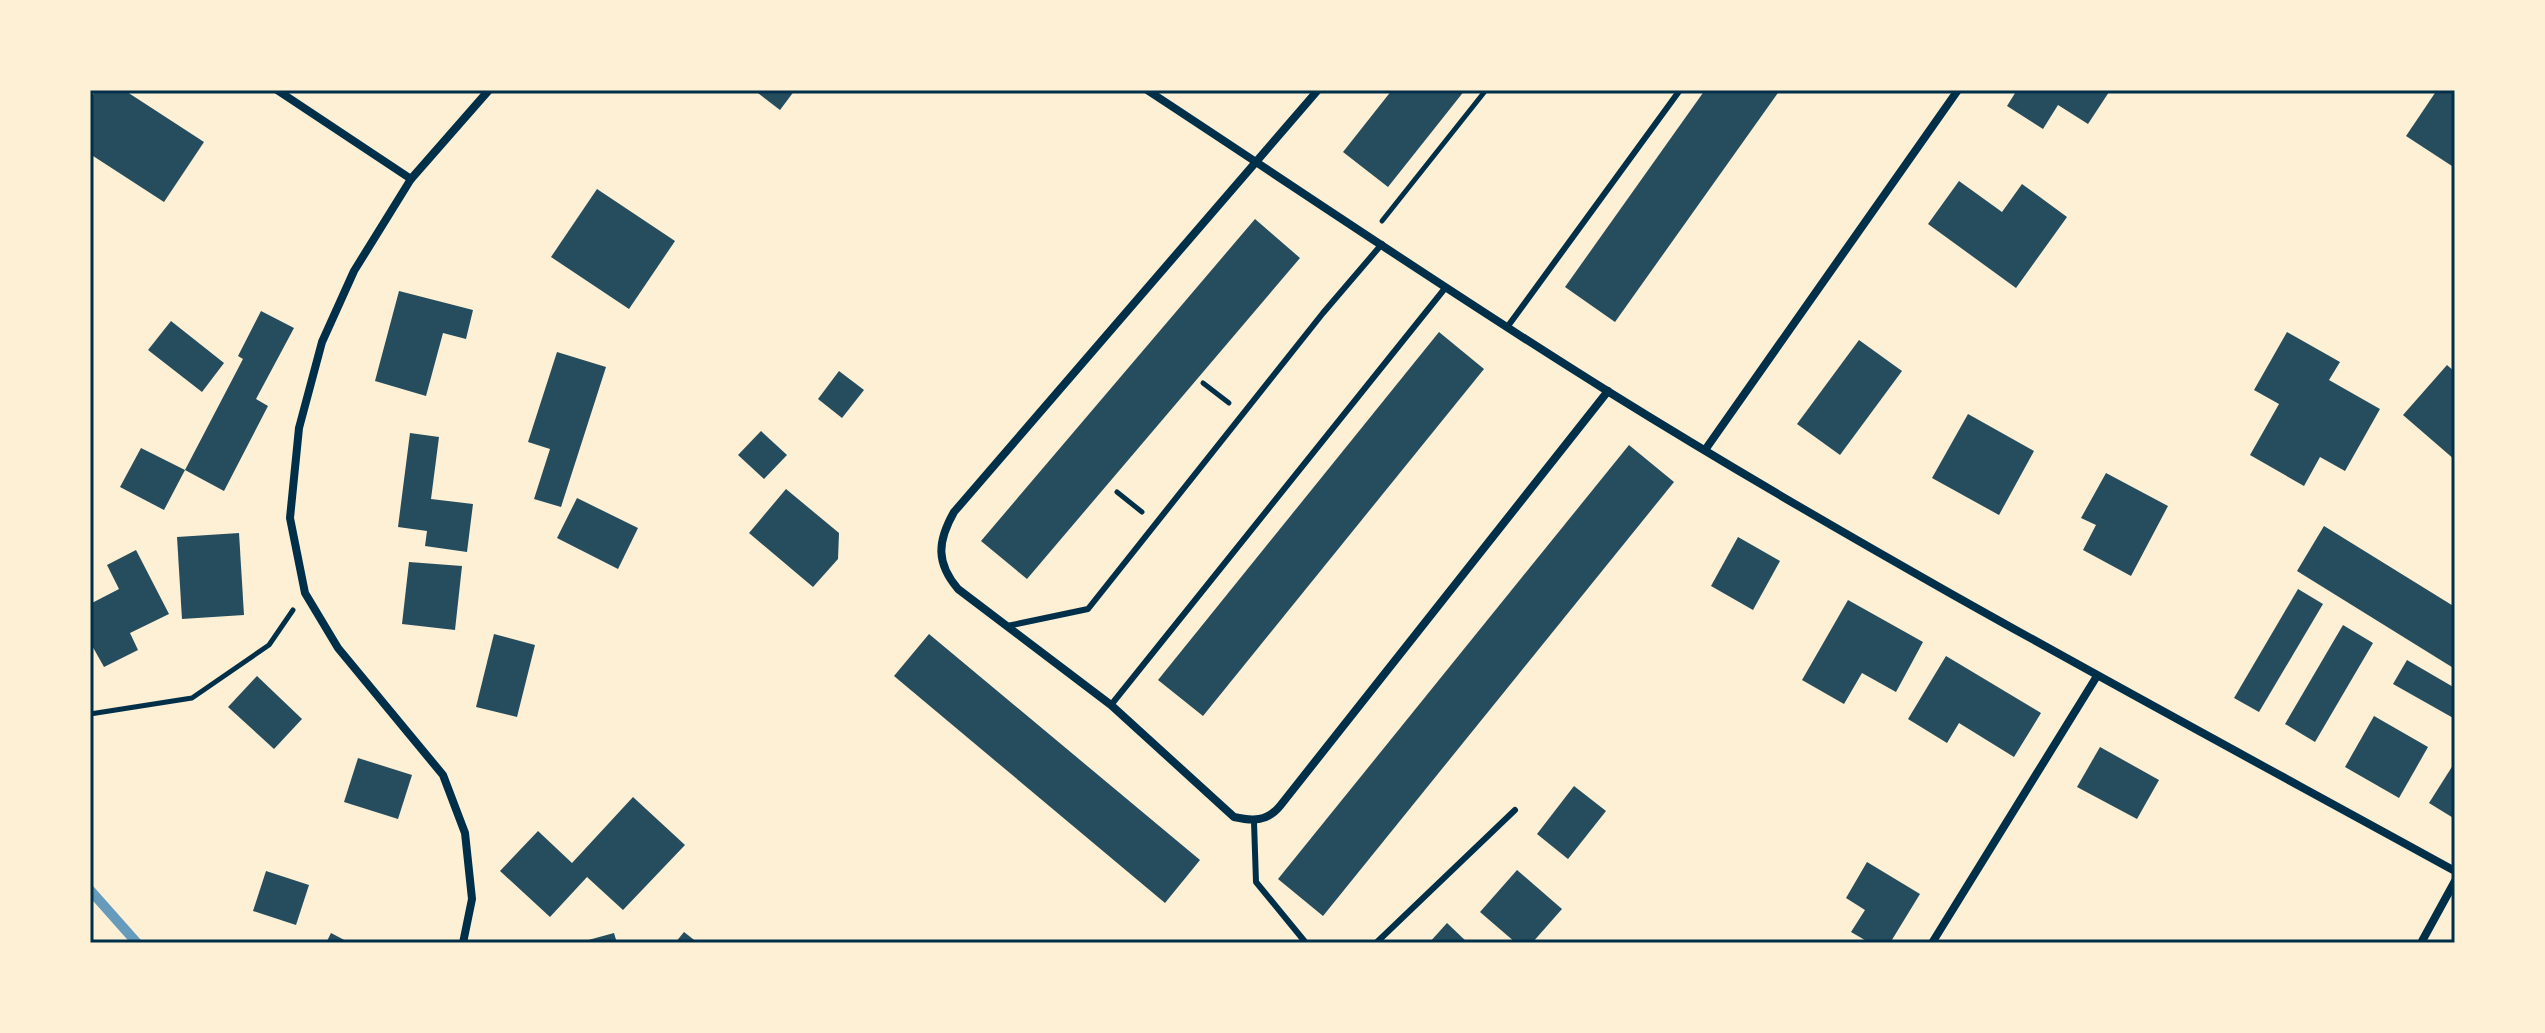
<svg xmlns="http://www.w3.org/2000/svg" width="2545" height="1033" font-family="Figtree,sans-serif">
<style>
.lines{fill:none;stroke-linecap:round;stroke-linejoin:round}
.stream{stroke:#669bbc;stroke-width:10}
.building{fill:#264d5e}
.path{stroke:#003049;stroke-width:5}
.service{stroke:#003049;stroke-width:6}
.minor{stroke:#003049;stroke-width:8}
.neatline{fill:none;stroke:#003049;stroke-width:3}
</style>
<rect width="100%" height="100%" fill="#fdf0d5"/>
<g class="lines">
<!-- stream -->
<polyline class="stream" points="90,890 137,943"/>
</g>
<!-- building -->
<g class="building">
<polygon points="96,90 124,90 204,142 164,202 90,154 90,100"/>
<polygon points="754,90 795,90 780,110"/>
<polygon points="1392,90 1465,90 1388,187 1343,152"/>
<polygon points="1705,90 1780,90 1615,322 1565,287"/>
<polygon points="2017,90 2105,90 2109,92 2088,124 2058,105 2043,129 2007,106"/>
<polygon points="2437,90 2455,90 2455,168 2406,136"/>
<polygon points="1959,181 2002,212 2022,184 2067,217 2016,288 1928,224"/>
<polygon points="597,189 675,241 629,309 551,257"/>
<polygon points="1255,219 1300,258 1027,579 981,541"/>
<polygon points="399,291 473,310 466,339 443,333 426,396 375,381"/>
<polygon points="261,311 294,328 256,399 268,406 224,491 185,470 243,359 238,356"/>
<polygon points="171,321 224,363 202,392 148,350"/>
<polygon points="1439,332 1484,369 1203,716 1158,680"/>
<polygon points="2287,332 2340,362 2329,380 2380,409 2345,471 2320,457 2304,486 2250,455 2279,404 2254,390"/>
<polygon points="1859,340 1902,371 1840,455 1797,424"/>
<polygon points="557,352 606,367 561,507 534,499 550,449 528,442"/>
<polygon points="2447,365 2455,372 2455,460 2403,415"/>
<polygon points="839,371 864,390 842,418 818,399"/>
<polygon points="1968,414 2034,451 1999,515 1932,478"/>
<polygon points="761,431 787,455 764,479 738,455"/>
<polygon points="410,433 439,437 431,499 473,504 467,552 425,546 427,531 398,527"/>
<polygon points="1629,445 1674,482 1323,916 1278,879"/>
<polygon points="141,448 185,470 164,510 120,487"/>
<polygon points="2106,473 2168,506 2131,576 2083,550 2096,525 2081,518"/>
<polygon points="786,489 839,533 838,559 813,587 749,533"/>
<polygon points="577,498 638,528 618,569 557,538"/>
<polygon points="2324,526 2455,607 2455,669 2297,571"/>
<polygon points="239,533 244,615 182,619 177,537"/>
<polygon points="1738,537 1780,561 1753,610 1711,586"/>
<polygon points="136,550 169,614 130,633 138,650 104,667 90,642 90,604 119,589 107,565"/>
<polygon points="409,562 462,566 455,630 402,624"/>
<polygon points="2298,589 2323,604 2259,712 2234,698"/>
<polygon points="1848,600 1923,642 1896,692 1862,673 1844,704 1802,680"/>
<polygon points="2343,625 2373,643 2315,742 2285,724"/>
<polygon points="494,634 535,645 517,717 476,707"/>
<polygon points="929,634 1200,860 1165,903 894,676"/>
<polygon points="1946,656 2041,713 2014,757 1959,723 1947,743 1908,719"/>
<polygon points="2407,660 2455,688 2455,719 2393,684"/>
<polygon points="257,676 302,719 274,749 228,707"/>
<polygon points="2374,716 2428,747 2399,798 2345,767"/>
<polygon points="2100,747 2159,780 2137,819 2077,787"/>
<polygon points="358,758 412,775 398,819 344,802"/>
<polygon points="2455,762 2455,819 2429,803"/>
<polygon points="1574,786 1606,811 1568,859 1537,834"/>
<polygon points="633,797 685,845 623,910 587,877 550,917 500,871 538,831 572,863"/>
<polygon points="1867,862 1920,894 1890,943 1870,943 1851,932 1865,910 1846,898"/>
<polygon points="1517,870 1562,909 1532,943 1516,943 1480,912"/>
<polygon points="266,871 309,885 296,925 253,911"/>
<polygon points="1447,923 1468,943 1429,943"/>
<polygon points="684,932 698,943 675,943"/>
<polygon points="331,933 350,943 326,943"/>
<polygon points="614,933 617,943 581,943 581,942"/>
</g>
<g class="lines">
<!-- path -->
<g class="path">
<polyline points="1382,221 1486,90"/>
<polyline points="1203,383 1229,403"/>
<polyline points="1117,492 1142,512"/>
<polyline points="90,714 192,698 269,645 293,610"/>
</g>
<!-- service -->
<g class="service">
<polyline points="1508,326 1680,90"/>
<polyline points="1007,626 1088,609 1323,313 1382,244"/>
<polyline points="1111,705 1446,287"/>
<polyline points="1254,822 1256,882 1306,943"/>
<polyline points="1376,943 1515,810"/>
</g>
<!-- minor -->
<g class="minor">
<polyline points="277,90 411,179"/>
<path d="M1147,90c154,101 306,205 462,302 275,171 562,323 846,479"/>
<path d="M1318,90l-364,422c-17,30 -18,51 4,77l153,116 123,112c18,4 33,5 46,-11l328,-415"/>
<polyline points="1705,450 1958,90"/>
<polyline points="463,943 472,899 465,833 443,775 338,648 305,593 290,518 299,428 322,342 354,271 411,179 489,90"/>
<polyline points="1932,943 2097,676"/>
<polyline points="2421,943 2455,881"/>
</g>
</g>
<!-- border -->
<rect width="2545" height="1033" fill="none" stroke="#fdf0d5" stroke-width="184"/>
<rect x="92" y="92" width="2361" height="849" class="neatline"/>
</svg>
